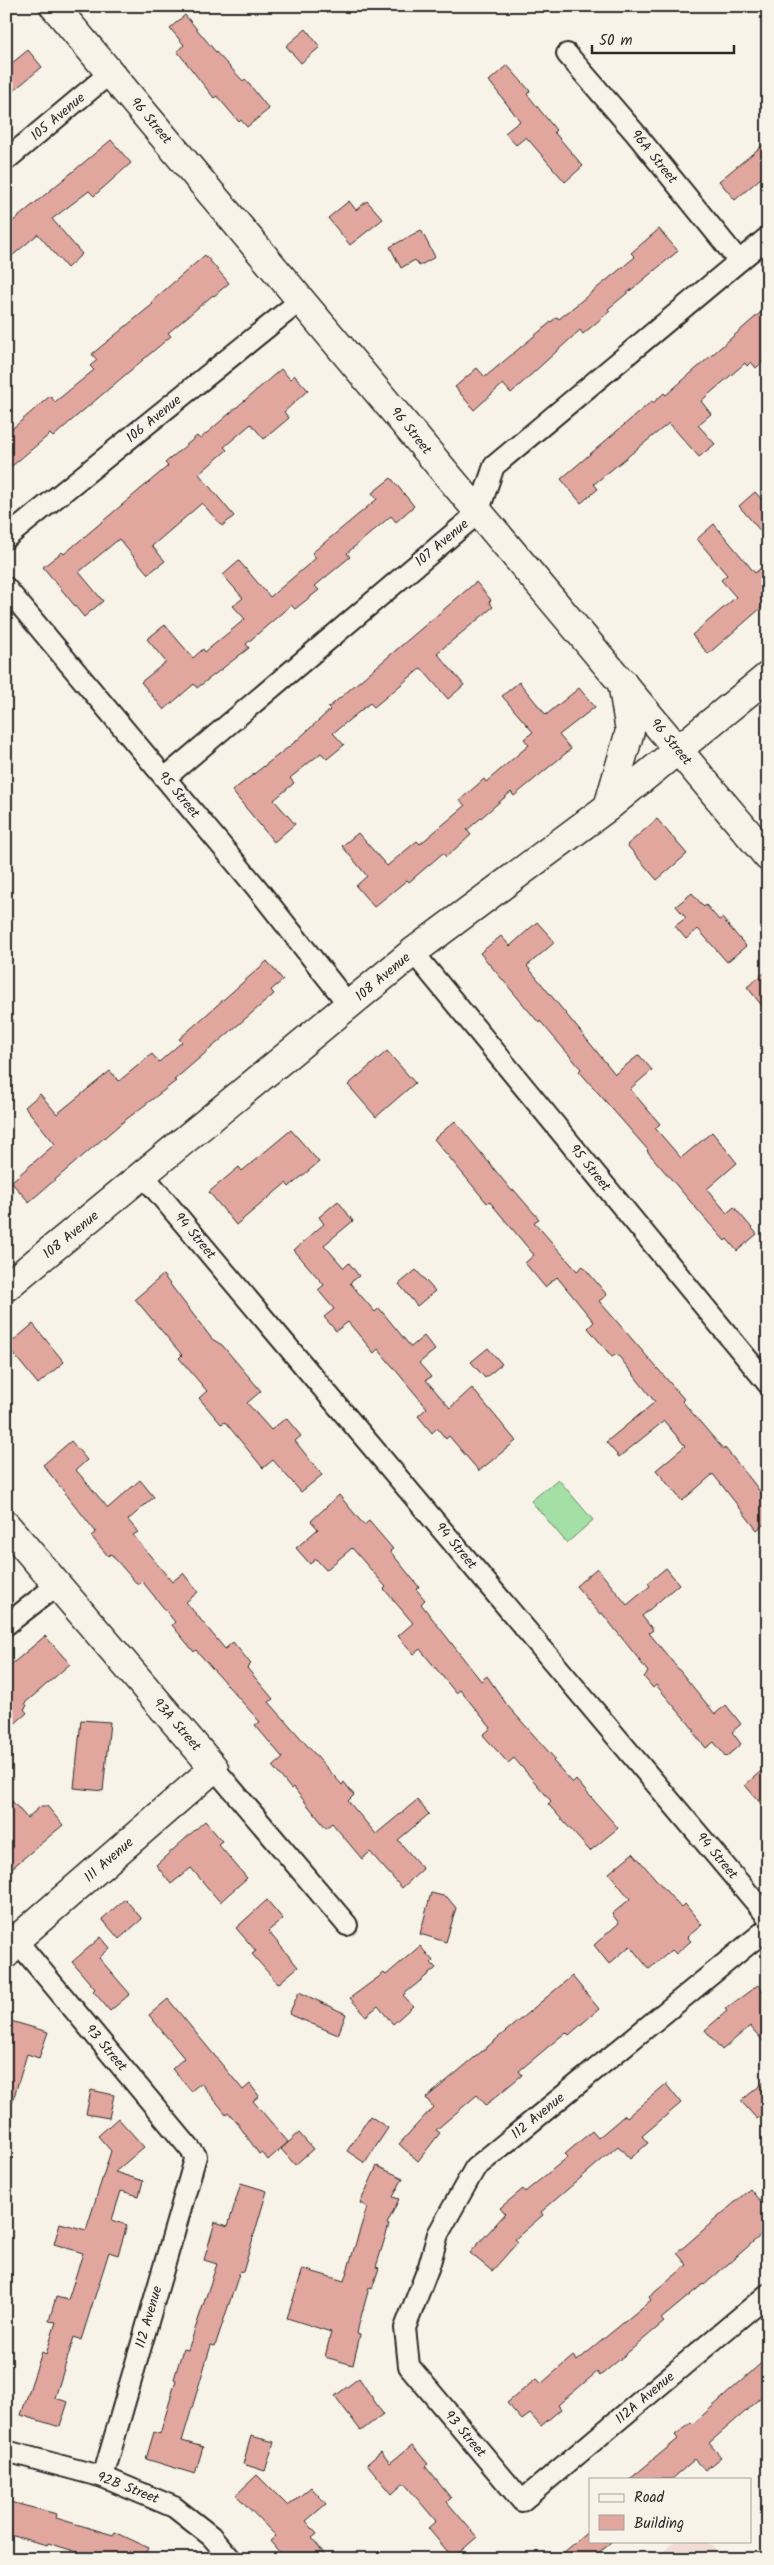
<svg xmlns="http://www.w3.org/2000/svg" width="774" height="2565" font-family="Kalam,sans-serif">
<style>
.built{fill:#f0dcd2}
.green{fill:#a4dfa5;stroke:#688568}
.building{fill:#e1a79e;stroke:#2b2b2b}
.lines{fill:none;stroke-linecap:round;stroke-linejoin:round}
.street-casing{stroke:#2b2b2b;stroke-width:24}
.secondary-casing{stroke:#2b2b2b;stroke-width:31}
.street{stroke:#f7f3e8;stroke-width:20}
.secondary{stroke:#f7f3e8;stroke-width:28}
.labels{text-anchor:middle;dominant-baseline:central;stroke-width:4.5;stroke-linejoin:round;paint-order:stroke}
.street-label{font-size:14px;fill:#2b2b2b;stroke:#f7f3e8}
</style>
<rect width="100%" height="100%" fill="#f7f3e8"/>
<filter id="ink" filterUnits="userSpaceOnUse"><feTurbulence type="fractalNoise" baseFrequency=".02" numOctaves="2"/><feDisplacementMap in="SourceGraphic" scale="10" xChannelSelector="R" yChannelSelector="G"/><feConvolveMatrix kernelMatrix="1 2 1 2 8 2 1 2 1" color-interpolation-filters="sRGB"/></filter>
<g filter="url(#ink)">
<!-- built -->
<polygon class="built" points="674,2541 708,2541 722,2559 657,2559"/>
<!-- green -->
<polygon class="green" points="558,1479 593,1520 567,1543 531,1501"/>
<!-- building -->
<g class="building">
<polygon points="185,15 215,51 243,81 245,79 269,109 247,127 241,120 239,122 217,96 214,98 177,51 184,45 170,28"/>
<polygon points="306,29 320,47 301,63 286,46"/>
<polygon points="28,50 42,67 6,97 6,68"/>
<polygon points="507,65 530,91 527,94 556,130 554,132 583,166 565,182 526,137 516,145 505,133 520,121 489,81"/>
<polygon points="111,140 131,163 94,196 89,191 52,219 82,254 67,268 38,234 6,261 6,227"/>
<polygon points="768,141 768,172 735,200 719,181"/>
<polygon points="349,201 356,210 367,201 383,219 350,245 328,218"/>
<polygon points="659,229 678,251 608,309 610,311 583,334 580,330 511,393 503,384 474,410 455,387 477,368 485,377 557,317 559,319 635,257 631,253"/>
<polygon points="421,230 435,257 419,266 415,260 401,268 390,247"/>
<polygon points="205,255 229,283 214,296 213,295 168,333 171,336 71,421 53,437 50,434 6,471 6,434 50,396 55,402 94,370 90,366 97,360 92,354 153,304 151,302"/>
<polygon points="768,306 768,357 756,368 751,362 747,366 745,363 701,401 711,414 698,425 715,444 699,457 669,423 594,484 598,489 581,503 561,479 652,401 653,403 664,393 666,395"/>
<polygon points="281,369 290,379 294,375 308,390 284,412 289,418 264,439 251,424 224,447 227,450 199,474 234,516 222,526 202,503 152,546 165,561 148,574 119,539 79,572 103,601 84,617 43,567 62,552 64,554 168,466 165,463 197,436 200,439"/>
<polygon points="391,478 414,506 396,522 391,516 347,553 350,557 315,586 319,590 295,609 291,605 246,644 249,648 197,688 194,684 164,710 141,682 166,662 147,639 165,625 193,658 203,649 205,652 245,619 233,606 243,598 223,575 239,561 270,597 316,558 312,553 377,499 372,493"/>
<polygon points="755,492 768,507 768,540 739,506"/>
<polygon points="714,524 755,573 768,562 768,602 708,654 692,635 736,597 721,580 727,575 697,539"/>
<polygon points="476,582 491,600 489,602 493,607 437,653 464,685 448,699 421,668 374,707 370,703 333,733 344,745 327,759 321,753 290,778 294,783 274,800 295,824 274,842 232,791 295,742 330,710 328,708"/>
<polygon points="519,682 546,715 579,688 595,707 559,735 571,749 514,796 511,792 467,830 471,835 446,857 443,853 409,882 407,880 374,907 356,886 367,876 342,846 358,833 387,866 417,841 420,844 465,806 460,800 484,779 486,782 529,745 524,739 533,732 502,696"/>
<polygon points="657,819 687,854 657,880 627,845"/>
<polygon points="692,893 704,907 706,905 719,920 722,918 746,946 727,962 698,929 686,939 675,926 686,918 676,906"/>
<polygon points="537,922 555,942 527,966 615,1074 639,1055 652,1070 630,1089 660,1124 655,1128 681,1158 712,1132 737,1163 707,1189 727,1213 734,1207 757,1234 737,1251 727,1239 725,1241 708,1222 647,1151 648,1150 579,1071 581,1069 540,1021 539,1023 480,953 501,936 510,946"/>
<polygon points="267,961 283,980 271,990 274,994 174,1080 176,1081 119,1125 29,1202 11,1182 55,1144 25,1107 40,1094 57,1114 110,1071 119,1081 152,1054 159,1062 182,1042 179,1039"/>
<polygon points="768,970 768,1013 747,987"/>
<polygon points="387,1051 415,1083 376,1117 348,1085"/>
<polygon points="455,1121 512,1191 514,1190 539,1219 534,1222 577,1271 583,1266 607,1295 599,1301 684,1399 682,1401 724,1450 725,1448 749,1477 768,1502 768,1521 757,1530 713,1474 682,1501 656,1470 685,1446 664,1421 619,1457 606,1442 655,1402 617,1354 612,1357 588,1328 594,1322 557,1277 545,1287 525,1263 534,1255 489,1201 487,1203 434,1139"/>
<polygon points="291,1130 319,1162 289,1187 286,1183 236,1225 209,1192 239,1167 242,1171"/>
<polygon points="338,1201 353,1221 324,1245 344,1268 349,1263 359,1276 350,1283 375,1312 379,1308 411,1347 424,1336 435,1350 419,1363 431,1377 426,1380 450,1408 472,1388 516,1441 479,1471 449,1436 446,1439 437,1428 432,1433 418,1416 427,1408 378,1349 374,1353 348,1322 336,1331 324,1317 334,1309 318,1290 324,1285 294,1250 324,1224 319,1217"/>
<polygon points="416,1270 435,1291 417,1306 399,1284"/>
<polygon points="163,1275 212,1339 222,1345 261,1391 247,1403 271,1430 286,1418 301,1436 295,1441 322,1475 301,1492 273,1460 263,1468 225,1422 221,1424 199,1398 207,1391 179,1358 182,1355 135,1299"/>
<polygon points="33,1324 64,1362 38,1384 7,1346"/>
<polygon points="488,1348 502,1364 485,1378 471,1362"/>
<polygon points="71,1441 87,1460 76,1470 108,1508 140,1480 154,1497 128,1520 138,1532 133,1535 172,1582 183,1573 198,1592 186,1602 225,1649 233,1642 251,1664 247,1668 273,1699 269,1702 342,1785 344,1782 354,1795 348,1801 376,1834 417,1800 429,1814 398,1840 423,1869 402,1888 370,1852 362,1859 332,1823 326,1828 293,1787 291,1789 273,1767 283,1758 255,1725 260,1722 196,1650 194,1652 172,1625 175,1622 142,1581 138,1585 111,1554 108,1556 91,1536 96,1532 43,1465"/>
<polygon points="339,1495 364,1525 369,1521 393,1549 390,1551 419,1587 416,1589 425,1600 421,1604 481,1681 487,1676 507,1705 555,1759 553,1761 573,1783 576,1780 618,1828 590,1851 548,1804 551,1801 514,1758 508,1763 483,1735 491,1728 460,1690 456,1693 420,1649 414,1654 398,1636 413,1623 384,1589 386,1587 352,1548 326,1570 316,1559 310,1564 296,1548 318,1529 311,1521"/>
<polygon points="597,1568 627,1605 650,1586 648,1583 666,1568 679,1584 642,1616 653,1630 649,1633 715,1714 726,1705 741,1724 732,1732 741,1744 726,1757 714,1742 706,1748 693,1732 695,1731 656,1685 653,1688 644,1677 648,1672 637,1657 602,1613 600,1614 576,1586"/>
<polygon points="45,1636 70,1664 25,1703 27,1706 24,1709 27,1713 6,1731 6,1669"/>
<polygon points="81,1720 110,1722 103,1791 74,1788"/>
<polygon points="768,1765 768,1812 745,1785"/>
<polygon points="6,1794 27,1818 41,1806 47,1806 63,1825 6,1873"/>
<polygon points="205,1821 222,1841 218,1844 247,1878 220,1902 191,1868 171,1884 156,1865"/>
<polygon points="633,1853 681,1908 685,1904 702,1925 687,1937 691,1941 676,1954 672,1950 649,1969 630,1946 609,1964 594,1945 619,1923 612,1914 630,1899 609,1873"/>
<polygon points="431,1893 447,1897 456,1908 446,1942 420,1934"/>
<polygon points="125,1899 142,1919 119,1939 102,1919"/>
<polygon points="267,1900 283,1919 268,1931 298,1967 278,1984 252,1954 256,1951 236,1928"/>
<polygon points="101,1937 110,1948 99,1958 130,1994 110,2011 93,1991 95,1989 72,1962"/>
<polygon points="420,1946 433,1961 431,1963 436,1968 403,1995 413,2006 393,2024 378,2006 366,2016 350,1998 384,1973 386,1975"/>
<polygon points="572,1976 599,2009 569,2035 566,2032 519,2071 522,2075 486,2105 477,2095 436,2130 440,2133 418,2161 399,2144 433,2107 426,2098"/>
<polygon points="758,1985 768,1997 768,2047 750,2026 722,2050 705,2030 727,2011 725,2009"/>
<polygon points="299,1992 346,2014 338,2035 289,2014"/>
<polygon points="168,1999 243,2090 250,2084 259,2096 253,2101 288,2142 268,2160 262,2152 259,2154 238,2124 228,2112 226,2114 201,2083 191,2091 172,2069 184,2058 149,2015"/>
<polygon points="11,2021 48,2032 39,2058 27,2054 10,2110 6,2110 6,2037"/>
<polygon points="768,2079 768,2110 757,2119 741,2101"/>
<polygon points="666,2084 681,2103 642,2136 648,2143 630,2159 618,2146 541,2212 543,2215 515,2239 518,2242 492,2271 470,2253 505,2214 500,2208 523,2189 525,2192 568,2157 565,2154 592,2131 598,2138 625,2115 627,2117"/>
<polygon points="91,2090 114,2095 109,2118 86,2114"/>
<polygon points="370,2116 388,2128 365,2163 347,2151"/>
<polygon points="118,2118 144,2147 115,2172 143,2181 139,2196 121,2191 112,2220 127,2225 118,2255 109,2252 81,2340 74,2337 55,2398 68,2402 60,2427 21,2415 42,2352 46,2354 56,2322 49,2321 56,2297 68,2300 83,2253 54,2244 60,2223 86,2230 111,2151 98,2136"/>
<polygon points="299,2133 313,2149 295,2165 281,2149"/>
<polygon points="377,2166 403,2178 393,2197 399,2199 387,2224 389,2225 376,2267 379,2268 372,2289 369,2288 359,2324 357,2334 360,2335 353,2365 325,2357 331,2332 287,2318 303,2269 344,2281 367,2207 360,2203"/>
<polygon points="241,2183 267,2191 243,2272 240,2271 215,2346 211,2345 182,2441 203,2447 195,2474 146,2459 154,2432 160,2434 176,2380 174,2379 183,2349 188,2350 217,2264 204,2260 215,2222 228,2226"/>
<polygon points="750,2189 768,2211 768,2229 704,2285 703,2284 661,2319 664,2322 600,2376 597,2372 558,2405 561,2409 541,2426 530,2414 522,2420 507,2403 536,2379 541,2384 573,2356 577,2361 651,2300 649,2297 687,2265 677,2253"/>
<polygon points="768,2357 768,2392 709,2443 721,2457 705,2470 695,2459 672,2479 630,2479 678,2439 675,2435 691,2422 693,2424"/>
<polygon points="359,2378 383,2414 361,2431 335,2396"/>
<polygon points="251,2436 274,2442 265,2471 243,2464"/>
<polygon points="412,2445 428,2464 425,2466 451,2498 447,2502 477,2537 453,2558 428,2528 436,2521 404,2483 392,2494 367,2464 381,2452 390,2463"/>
<polygon points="257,2475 288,2506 311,2487 326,2504 306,2521 317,2534 312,2538 329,2559 285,2559 270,2541 276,2536 236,2495"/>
<polygon points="6,2501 57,2514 56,2518 113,2535 115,2532 149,2548 144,2559 100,2559 48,2543 47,2545 6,2534"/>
<polygon points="590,2530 590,2541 612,2541 591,2559 556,2559"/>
</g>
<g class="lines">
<!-- street casing -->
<g class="street-casing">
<g id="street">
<polyline points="567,54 636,134 739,261"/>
<polyline points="6,160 110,73"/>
<polyline points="6,538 301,300"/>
<polyline points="6,588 256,887 349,1005"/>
<polyline points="165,778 478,513 494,466 768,237"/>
<polyline points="413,952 768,1384"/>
<polyline points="144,1176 768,1917"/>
<polyline points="6,1625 57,1585"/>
<polyline points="214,1768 347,1925"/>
<polyline points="768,1928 475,2168 438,2234 429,2266 405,2328 409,2366 522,2501 768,2294"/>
<polyline points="16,1940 196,2156 103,2477"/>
<polyline points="6,2451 103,2477 174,2507 211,2536 231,2559"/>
</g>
</g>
<!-- secondary casing -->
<g class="secondary-casing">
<g id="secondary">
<polyline points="54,6 768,857"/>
<polyline points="608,807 630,731 622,682"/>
<polyline points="6,1287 413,952 608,807 768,676"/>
<polyline points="6,1525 214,1768 16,1940 6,1954"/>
</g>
</g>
<!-- street -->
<use href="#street" class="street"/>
<!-- secondary -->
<use href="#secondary" class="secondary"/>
</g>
</g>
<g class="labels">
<!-- street labels -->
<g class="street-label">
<text transform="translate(58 117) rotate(-40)">105 Avenue</text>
<text transform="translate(151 121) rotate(50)">96 Street</text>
<text transform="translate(654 157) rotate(51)">96A Street</text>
<text transform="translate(154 419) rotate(-39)">106 Avenue</text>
<text transform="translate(411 431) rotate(51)">96 Street</text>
<text transform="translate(442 543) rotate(-40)">107 Avenue</text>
<text transform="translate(671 742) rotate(50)">96 Street</text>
<text transform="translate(179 795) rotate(50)">95 Street</text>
<text transform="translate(383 977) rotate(-40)">108 Avenue</text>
<text transform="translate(590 1168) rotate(51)">95 Street</text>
<text transform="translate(71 1235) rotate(-39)">108 Avenue</text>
<text transform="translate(195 1236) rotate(50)">94 Street</text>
<text transform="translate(456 1546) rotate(50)">94 Street</text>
<text transform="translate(177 1725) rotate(49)">93A Street</text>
<text transform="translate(717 1856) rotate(50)">94 Street</text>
<text transform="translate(109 1860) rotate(-41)">111 Avenue</text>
<text transform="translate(106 2048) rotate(50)">93 Street</text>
<text transform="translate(538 2116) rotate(-39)">112 Avenue</text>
<text transform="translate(149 2317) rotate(-74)">112 Avenue</text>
<text transform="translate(645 2398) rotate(-40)">112A Avenue</text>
<text transform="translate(465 2434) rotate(50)">93 Street</text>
<text transform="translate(128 2488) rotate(21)">92B Street</text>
</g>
</g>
<!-- margin -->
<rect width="774" height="2565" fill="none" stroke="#f7f3e8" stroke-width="25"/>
<rect x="12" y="12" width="749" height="2540" fill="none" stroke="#2b2b2b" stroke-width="2" filter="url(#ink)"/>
<!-- legend -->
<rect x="589" y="2478" width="162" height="65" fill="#f7f3e8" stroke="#a5a39c"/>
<rect x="599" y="2494" width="25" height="8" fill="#f7f3e8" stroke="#a5a39c"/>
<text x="634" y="2502" font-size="15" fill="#2b2b2b">Road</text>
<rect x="599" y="2515" width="25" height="15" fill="#e1a79e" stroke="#a5a39c"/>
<text x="634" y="2528" font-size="15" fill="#2b2b2b">Building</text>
<!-- scale -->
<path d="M592 45v8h142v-8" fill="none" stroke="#2b2b2b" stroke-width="2.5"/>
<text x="599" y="45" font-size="15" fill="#2b2b2b" stroke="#f7f3e8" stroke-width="4" paint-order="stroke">50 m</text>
</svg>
